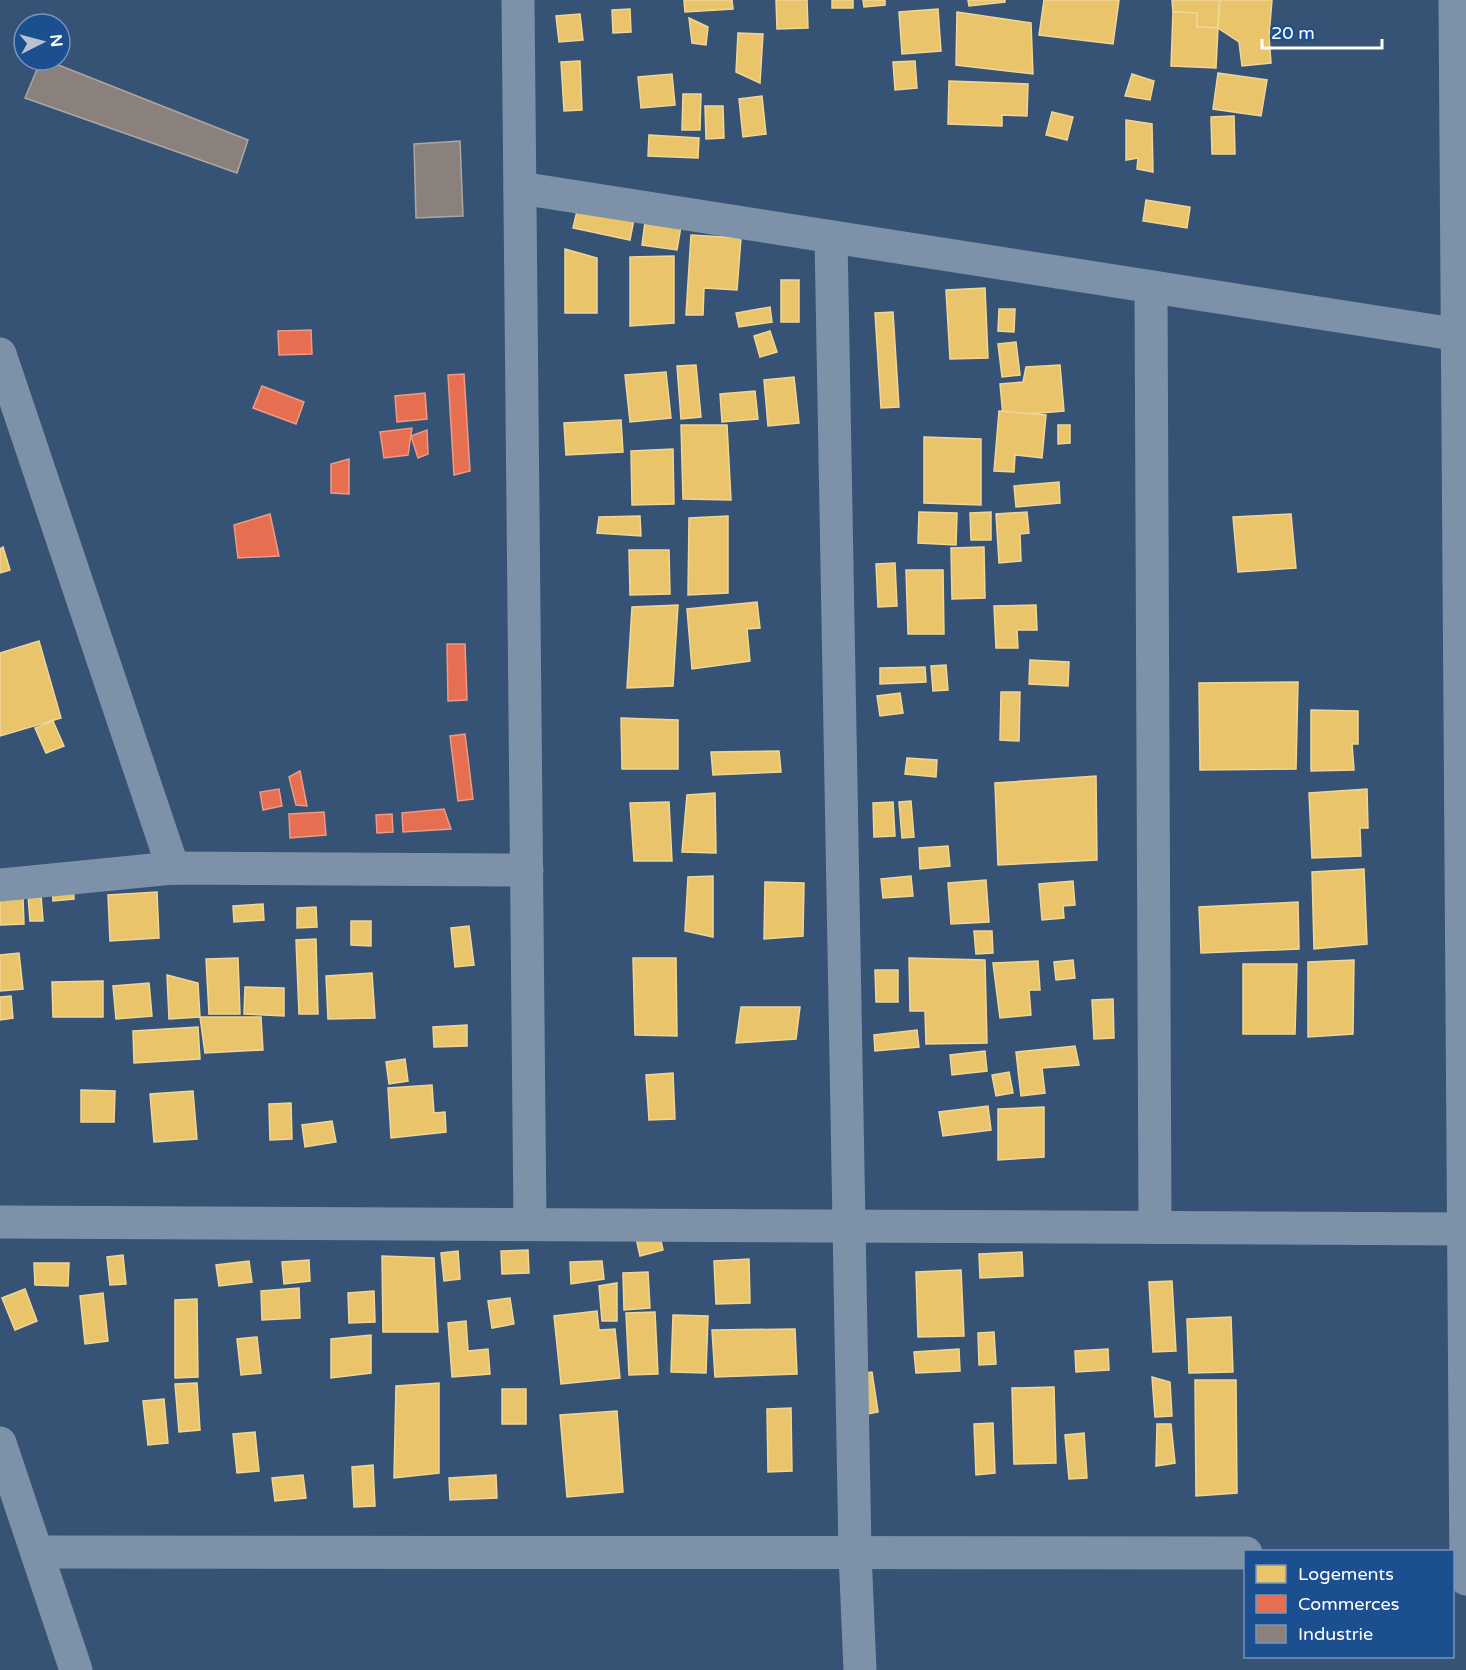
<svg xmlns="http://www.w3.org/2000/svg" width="1466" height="1670" font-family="'Varela Round',sans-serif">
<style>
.homes{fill:#e9c46a;stroke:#f0d697;stroke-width:1.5}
.shops{fill:#e76f51;stroke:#ee9a85;stroke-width:1.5}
.industry{fill:#8a817c;stroke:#ada7a3;stroke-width:1.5}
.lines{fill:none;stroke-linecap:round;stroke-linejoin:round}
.street{stroke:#7d92a8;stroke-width:33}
</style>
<rect width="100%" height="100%" fill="#365274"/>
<!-- homes -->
<g class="homes">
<polygon points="684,0 732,0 733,9 685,12"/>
<polygon points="776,0 807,0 808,28 777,29"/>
<rect x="832" y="0" width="21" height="8"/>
<polygon points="863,0 885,0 885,5 864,7"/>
<polygon points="968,0 1005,0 1005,2 969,6"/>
<polygon points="1044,0 1119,0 1113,44 1039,35"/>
<polygon points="1172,0 1219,0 1218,28 1197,27 1197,13 1173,12"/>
<polygon points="1220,0 1272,0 1269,36 1271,63 1242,66 1239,42 1218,28"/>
<polygon points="630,9 631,32 613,33 612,10"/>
<polygon points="938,9 941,51 902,54 899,12"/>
<polygon points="957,12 1031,23 1033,74 956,65"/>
<polygon points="1173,12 1197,13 1197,27 1218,28 1216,68 1171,66"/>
<polygon points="580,14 583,40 559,42 556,16"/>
<polygon points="689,18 708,27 706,45 692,43"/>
<polygon points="738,33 763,34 760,83 736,72"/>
<polygon points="580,61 582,110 564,111 561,62"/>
<polygon points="915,61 917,88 895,90 893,62"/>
<polygon points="1218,73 1267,80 1261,116 1213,109"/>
<polygon points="672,74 675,105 641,108 638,77"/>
<polygon points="1132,74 1154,81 1150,100 1125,96"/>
<polygon points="949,81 1028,84 1027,116 1002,115 1002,126 948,124"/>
<polygon points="683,94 701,94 700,130 682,130"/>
<polygon points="762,96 766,134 743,137 739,99"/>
<polygon points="705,106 723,106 724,138 706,139"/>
<polygon points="1052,112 1073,117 1067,140 1046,135"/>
<polygon points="1234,116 1235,154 1212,154 1211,117"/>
<polygon points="1126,120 1152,124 1153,172 1137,169 1138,158 1126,160"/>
<polygon points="649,135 699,138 698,158 648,156"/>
<polygon points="1146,200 1190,207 1187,228 1143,221"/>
<polygon points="578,207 634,219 630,240 573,228"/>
<polygon points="645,222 681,226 677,250 642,245"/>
<polygon points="691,235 741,238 737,290 704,288 703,315 686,315"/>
<polygon points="565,249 597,258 597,313 565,313"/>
<polygon points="674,256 674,323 630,326 630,257"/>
<rect x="781" y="280" width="18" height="42"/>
<polygon points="985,288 988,358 950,359 946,290"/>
<polygon points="770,307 772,322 739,327 736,313"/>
<polygon points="999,309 1015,309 1014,332 998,331"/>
<polygon points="893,312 899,407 881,408 875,313"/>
<polygon points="770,331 777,352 760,357 754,336"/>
<polygon points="1016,342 1020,375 1002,377 998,344"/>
<polygon points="696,365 701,417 681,419 677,366"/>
<polygon points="1060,365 1064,411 1003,416 1000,384 1023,382 1026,367"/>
<polygon points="666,372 671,418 630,422 625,375"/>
<polygon points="794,377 799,423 768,426 764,380"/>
<polygon points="755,391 758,419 722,422 720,394"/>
<polygon points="999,411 1046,415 1042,458 1015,455 1014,472 994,471"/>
<polygon points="621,420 623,452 566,455 564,423"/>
<polygon points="681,425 727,425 731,500 683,499"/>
<polygon points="1058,425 1070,425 1070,443 1058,444"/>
<polygon points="924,437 981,439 981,505 924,503"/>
<polygon points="673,449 674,504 632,505 631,451"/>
<polygon points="1059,482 1060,503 1016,507 1014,486"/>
<polygon points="919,512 957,513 956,545 918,543"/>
<polygon points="991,512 991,540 971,540 970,513"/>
<polygon points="1027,512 1029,533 1020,534 1021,561 999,563 996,514"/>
<polygon points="1291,514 1296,568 1238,572 1233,517"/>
<polygon points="640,516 641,536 597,533 599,517"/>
<polygon points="728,516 728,593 688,595 689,518"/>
<polygon points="3,547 10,570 0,573 0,549"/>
<polygon points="984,547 985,598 952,599 951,548"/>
<polygon points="629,550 669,550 670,594 630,595"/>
<polygon points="895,563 897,606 878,607 876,564"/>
<polygon points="906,570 943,570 944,634 908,634"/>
<polygon points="757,602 760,628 747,629 750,661 692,669 687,609"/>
<polygon points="678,605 673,686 627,688 632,607"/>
<polygon points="1036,605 1037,630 1017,630 1018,648 996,648 994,606"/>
<polygon points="39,641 61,718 0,736 0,653"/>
<polygon points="1030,660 1069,662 1068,686 1029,684"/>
<polygon points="946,665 948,690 933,691 931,666"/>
<polygon points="925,667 926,682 880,684 880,668"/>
<polygon points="1298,682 1296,769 1200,770 1199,683"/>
<polygon points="1001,692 1020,692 1019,741 1000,740"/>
<polygon points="900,693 903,713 880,716 877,696"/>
<polygon points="1311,710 1358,711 1358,744 1352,744 1354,770 1311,771"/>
<polygon points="621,718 678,720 678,769 622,769"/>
<polygon points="53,721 64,746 46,753 35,728"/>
<polygon points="779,751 781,772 713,775 711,752"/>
<polygon points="907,758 937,760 936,777 905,774"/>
<polygon points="1096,776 1097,860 998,865 995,783"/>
<polygon points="1367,789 1368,828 1360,828 1361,856 1312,858 1309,793"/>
<polygon points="715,793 716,853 682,852 687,795"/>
<polygon points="911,801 914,837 902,838 899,802"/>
<polygon points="669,802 672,861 634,861 630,803"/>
<polygon points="893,802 895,836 874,837 873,803"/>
<polygon points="948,846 950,866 920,869 919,848"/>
<polygon points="1364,869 1367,944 1314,949 1312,872"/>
<polygon points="713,876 713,937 685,931 688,877"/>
<polygon points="911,876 913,896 883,898 881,879"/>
<polygon points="73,878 74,899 53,901 52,886"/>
<polygon points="986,880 989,922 951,924 948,883"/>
<polygon points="1073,881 1075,905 1063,906 1064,918 1042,920 1039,884"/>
<polygon points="40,882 43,921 30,921 27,883"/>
<polygon points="765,882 804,883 803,936 764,939"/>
<polygon points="157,892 159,938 110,941 108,895"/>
<polygon points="23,898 24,924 0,925 0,899"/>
<polygon points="1298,902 1299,949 1201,953 1199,907"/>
<polygon points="263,904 264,920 234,922 233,906"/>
<polygon points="316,907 317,927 297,928 297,908"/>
<polygon points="351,921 371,921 371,946 351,945"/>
<polygon points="469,926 474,965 455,967 451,928"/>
<polygon points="974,931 992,931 993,953 976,954"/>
<polygon points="316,939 318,1014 299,1014 296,940"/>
<polygon points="19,953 23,989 0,991 0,955"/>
<polygon points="238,958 240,1014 209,1014 206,959"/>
<polygon points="633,958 676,958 677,1036 635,1035"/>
<polygon points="909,958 985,960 987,1043 926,1044 925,1011 910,1011"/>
<polygon points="1073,960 1075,978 1056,980 1054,962"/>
<polygon points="1354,960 1353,1034 1308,1037 1308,962"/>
<polygon points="1038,961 1040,990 1029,990 1031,1015 1000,1018 993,963"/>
<polygon points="1243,964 1297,964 1295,1034 1243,1034"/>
<polygon points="875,970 898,970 898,1002 876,1002"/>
<polygon points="372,973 375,1018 328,1019 326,976"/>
<polygon points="167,975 198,983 200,1017 169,1019"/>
<polygon points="103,981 103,1017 53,1017 52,982"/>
<polygon points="149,983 152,1016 116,1019 113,986"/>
<polygon points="245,987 284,988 284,1016 244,1014"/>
<polygon points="11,996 13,1018 0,1020 0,997"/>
<polygon points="1113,999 1114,1038 1094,1039 1092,1000"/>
<polygon points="741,1007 800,1007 796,1039 736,1043"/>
<polygon points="200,1017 261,1017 263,1050 205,1053"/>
<polygon points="467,1025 467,1046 434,1047 433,1027"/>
<polygon points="198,1027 200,1059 134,1063 133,1031"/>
<polygon points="917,1030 919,1047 875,1051 874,1035"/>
<polygon points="1075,1046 1079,1065 1042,1068 1045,1093 1021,1096 1016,1052"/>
<polygon points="985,1051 987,1071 952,1075 950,1055"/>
<polygon points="405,1059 408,1081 389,1084 386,1062"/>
<polygon points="1009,1072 1013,1093 996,1096 992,1075"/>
<polygon points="673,1073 675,1119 649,1120 646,1075"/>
<polygon points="432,1085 434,1113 445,1112 446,1132 391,1138 388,1088"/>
<polygon points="81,1090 115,1091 114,1122 81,1122"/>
<polygon points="193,1091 197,1139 154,1142 150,1094"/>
<polygon points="291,1103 292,1139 270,1140 269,1104"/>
<polygon points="988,1106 991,1130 943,1136 939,1112"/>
<polygon points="1044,1107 1044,1157 998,1160 998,1109"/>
<polygon points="332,1121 336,1142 305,1147 302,1125"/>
<polygon points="658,1228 663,1250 640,1256 635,1233"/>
<polygon points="528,1250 529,1273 502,1274 501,1251"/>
<polygon points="458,1251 460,1279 444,1281 441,1253"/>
<polygon points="1022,1252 1023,1276 980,1278 979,1254"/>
<polygon points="123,1255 126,1284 110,1285 107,1257"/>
<polygon points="382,1256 434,1258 438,1332 383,1332"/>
<polygon points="749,1259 750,1303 716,1304 714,1261"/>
<polygon points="309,1260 310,1281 284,1284 282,1262"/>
<polygon points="249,1261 252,1282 219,1286 216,1265"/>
<polygon points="602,1261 604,1279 571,1284 570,1262"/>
<polygon points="34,1263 69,1263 68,1286 35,1285"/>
<polygon points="961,1270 964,1336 918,1337 916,1272"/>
<polygon points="648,1272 650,1308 624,1310 623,1273"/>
<polygon points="1172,1281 1176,1351 1153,1352 1149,1282"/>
<polygon points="617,1283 617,1321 602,1321 599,1286"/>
<polygon points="299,1288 300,1318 262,1320 261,1291"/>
<polygon points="25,1289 37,1321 15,1330 2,1298"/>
<polygon points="374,1291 375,1322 349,1323 348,1293"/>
<polygon points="103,1293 108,1341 85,1344 80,1296"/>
<polygon points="510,1298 514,1324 492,1328 488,1301"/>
<polygon points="197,1299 198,1377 175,1378 175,1300"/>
<polygon points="597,1311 599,1330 615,1329 620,1378 561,1384 554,1316"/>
<polygon points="655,1312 658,1374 629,1375 626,1313"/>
<polygon points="673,1315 708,1316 706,1373 671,1372"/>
<polygon points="1231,1317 1233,1372 1189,1373 1187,1319"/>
<polygon points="466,1321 468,1351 488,1349 490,1374 452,1377 448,1323"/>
<polygon points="795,1329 797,1374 715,1377 712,1330"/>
<polygon points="994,1332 996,1364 979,1365 978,1333"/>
<polygon points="371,1335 371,1373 331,1378 331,1339"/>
<polygon points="257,1337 261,1373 241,1375 237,1339"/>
<polygon points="959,1349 960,1371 916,1373 914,1352"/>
<polygon points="1108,1349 1109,1370 1076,1372 1075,1351"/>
<polygon points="872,1372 878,1412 862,1415 857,1374"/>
<polygon points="1152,1377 1170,1382 1172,1416 1155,1417"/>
<polygon points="1195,1380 1236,1380 1237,1493 1196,1496"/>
<polygon points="197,1383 200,1430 179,1432 175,1384"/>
<polygon points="439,1383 439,1473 394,1478 396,1386"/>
<polygon points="1054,1387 1056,1463 1014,1464 1012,1388"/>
<rect x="502" y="1389" width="24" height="35"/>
<polygon points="164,1399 168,1443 148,1445 143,1401"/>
<polygon points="791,1408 792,1471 768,1472 767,1409"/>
<polygon points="617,1411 623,1492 567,1497 560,1415"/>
<polygon points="993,1423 995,1473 976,1475 974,1424"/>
<polygon points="1157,1424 1171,1424 1175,1463 1156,1466"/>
<polygon points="255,1432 259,1471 237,1473 233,1434"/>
<polygon points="1084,1433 1087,1478 1069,1479 1065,1435"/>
<polygon points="373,1465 375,1506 354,1507 352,1467"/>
<polygon points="303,1475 306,1498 275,1501 272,1478"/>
<polygon points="496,1475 497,1498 450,1500 449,1478"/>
</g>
<!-- shops -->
<g class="shops">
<polygon points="311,330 312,354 279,355 278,331"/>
<polygon points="464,374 470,471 454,475 448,375"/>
<polygon points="262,386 304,402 296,424 253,408"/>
<polygon points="425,393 427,419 397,422 395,396"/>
<polygon points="412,428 408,455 384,458 380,432"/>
<polygon points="427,430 428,454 418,458 411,436"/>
<polygon points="349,459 349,494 331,493 331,464"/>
<polygon points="270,514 279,556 238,558 234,525"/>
<polygon points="447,644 465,644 467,700 448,701"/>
<polygon points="465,734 473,799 458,801 450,736"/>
<polygon points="300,771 307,806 296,805 289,777"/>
<polygon points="279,789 282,806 263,810 260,792"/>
<polygon points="444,809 451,829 403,832 402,813"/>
<polygon points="324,812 326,835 290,838 289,814"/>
<polygon points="392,814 393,832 377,833 376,815"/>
</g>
<!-- industry -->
<g class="industry">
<polygon points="41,60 46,60 248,140 237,173 25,98"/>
<polygon points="460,141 463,216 416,218 414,144"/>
</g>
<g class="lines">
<!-- street -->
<g class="street">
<polyline points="518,0 530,1224"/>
<polyline points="1455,0 1466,1579"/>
<polyline points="520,188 1466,336"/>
<polyline points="831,237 855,1553 860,1670"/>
<polyline points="1151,287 1155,1227"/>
<polyline points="0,354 173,868"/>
<polyline points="0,885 173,868 527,870"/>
<polyline points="0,1222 1466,1229"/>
<polyline points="0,1443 76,1670"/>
<polyline points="37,1552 1246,1553"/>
</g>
</g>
<!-- legend -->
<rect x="1244" y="1550" width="210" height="108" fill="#1b4f8f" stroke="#7695bc" stroke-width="1.5"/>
<rect x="1256" y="1565" width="30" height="18" fill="#e9c46a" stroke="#7695bc" stroke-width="1.5"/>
<text x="1298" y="1580" font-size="18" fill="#ffffff">Logements</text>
<rect x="1256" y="1595" width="30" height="18" fill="#e76f51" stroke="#7695bc" stroke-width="1.5"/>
<text x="1298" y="1610" font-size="18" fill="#ffffff">Commerces</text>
<rect x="1256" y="1625" width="30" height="18" fill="#8a817c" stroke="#7695bc" stroke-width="1.5"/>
<text x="1298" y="1640" font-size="18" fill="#ffffff">Industrie</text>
<!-- north arrow -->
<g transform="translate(42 42) rotate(84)"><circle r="28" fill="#1b4f8f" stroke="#7695bc" stroke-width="1.5"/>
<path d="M0-4.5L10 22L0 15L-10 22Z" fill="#b9c2ce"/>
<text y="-9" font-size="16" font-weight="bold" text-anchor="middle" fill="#ffffff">N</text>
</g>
<!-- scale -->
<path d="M1262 39v9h120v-9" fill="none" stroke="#ffffff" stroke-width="3"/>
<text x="1271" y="39" font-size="18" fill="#ffffff" stroke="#1b4f8f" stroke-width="4.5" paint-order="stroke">20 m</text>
</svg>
